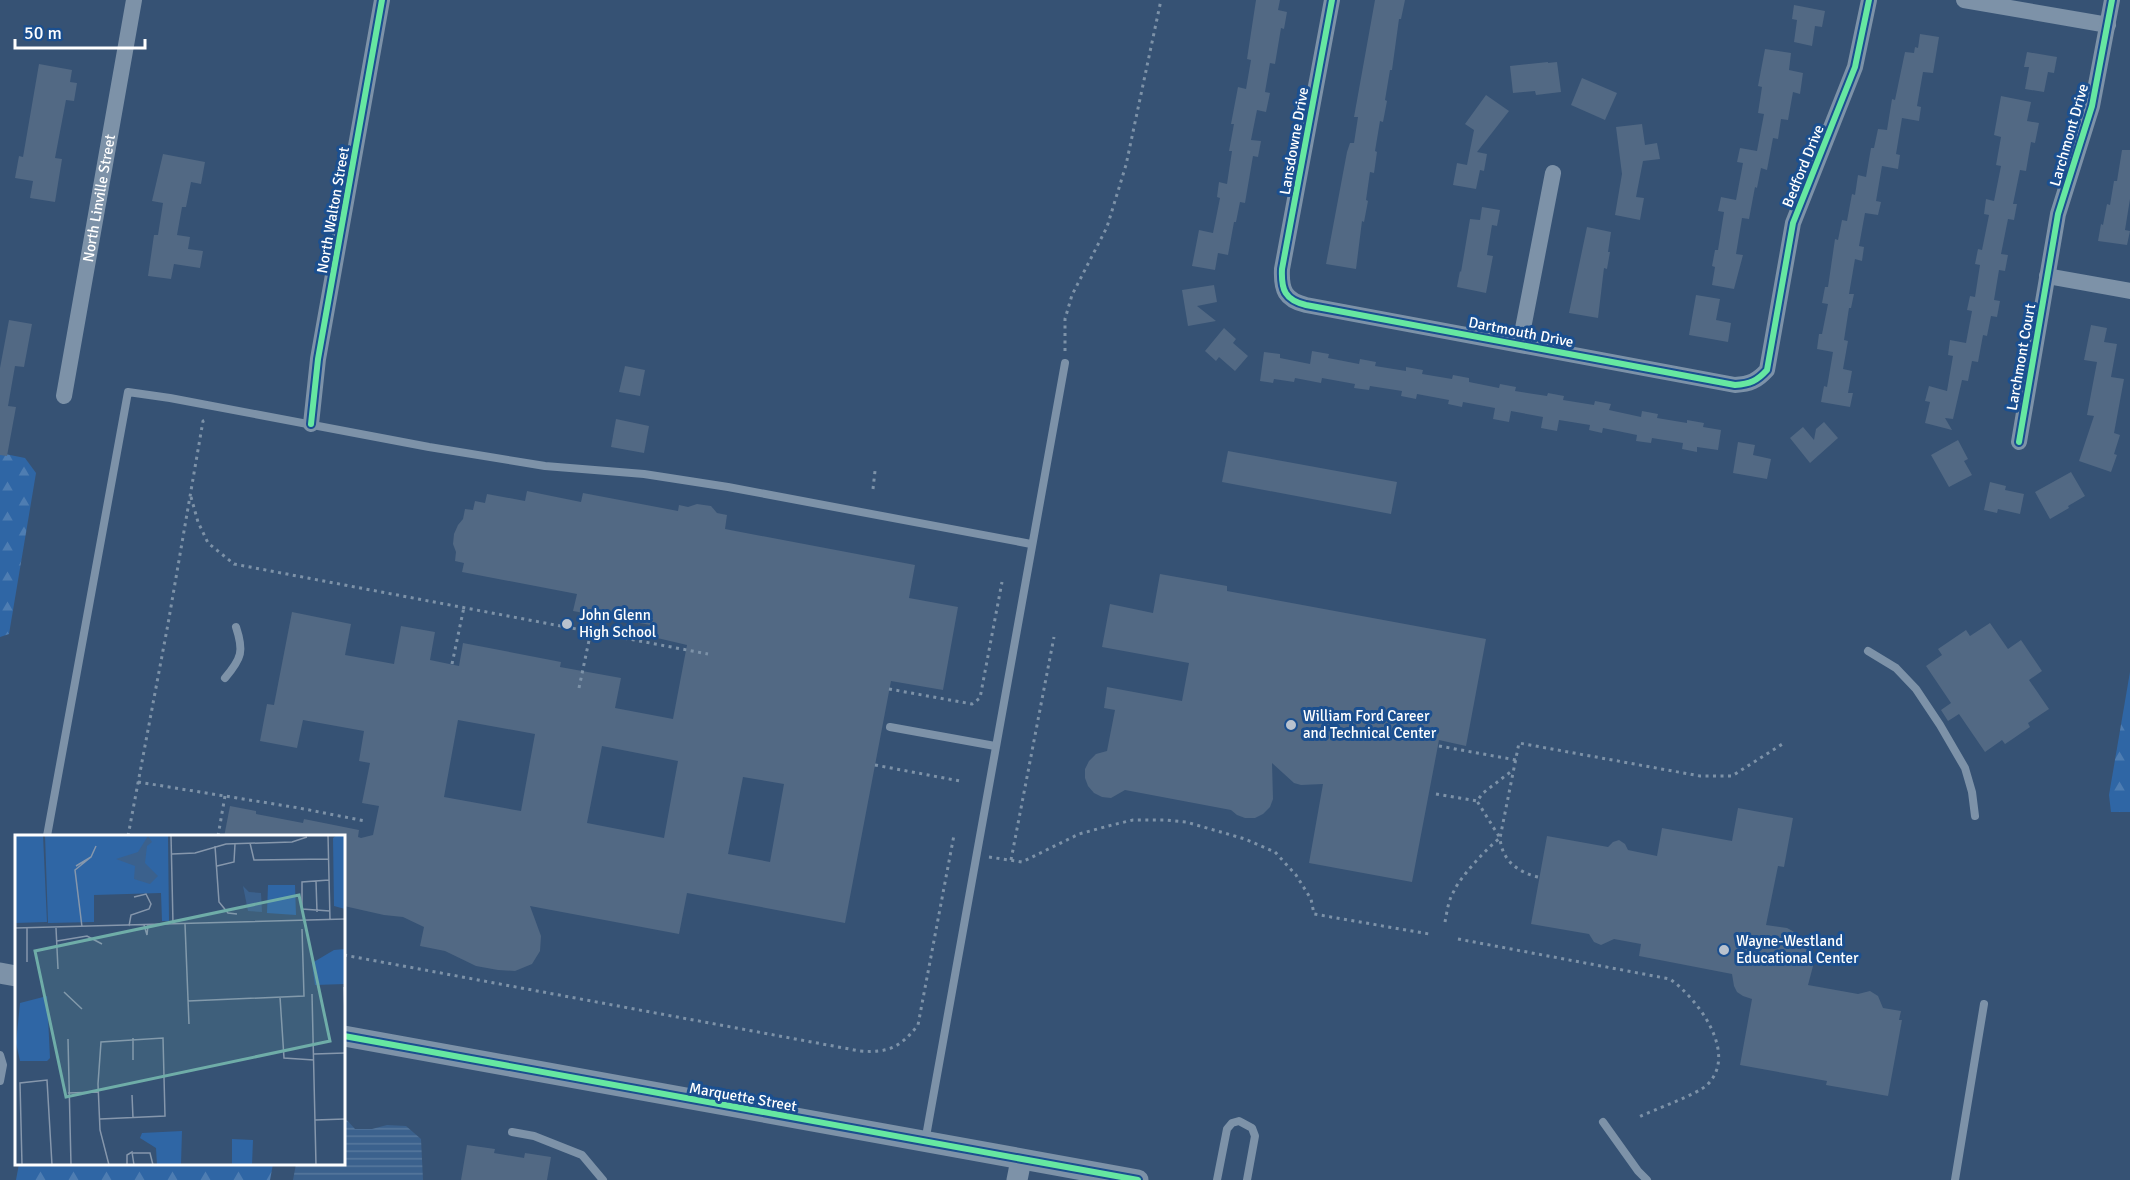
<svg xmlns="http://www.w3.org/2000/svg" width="2130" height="1180" font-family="Signika,sans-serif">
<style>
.forest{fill:url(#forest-firs)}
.water{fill:url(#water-rules)}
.building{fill:#526984;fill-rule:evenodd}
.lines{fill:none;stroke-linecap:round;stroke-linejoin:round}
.path{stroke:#7d92a8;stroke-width:3;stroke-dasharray:3 4.5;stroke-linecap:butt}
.service{stroke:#7d92a8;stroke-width:8}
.minor{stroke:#7d92a8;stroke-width:16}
.tertiary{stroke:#7d92a8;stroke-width:21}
.cycleway-casing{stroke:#1b4f8f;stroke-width:10}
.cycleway{stroke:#66e7a1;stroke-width:6}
.poi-dot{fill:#b9c2ce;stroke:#1b4f8f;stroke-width:2}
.labels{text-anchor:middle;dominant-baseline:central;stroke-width:6;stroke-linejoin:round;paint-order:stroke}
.street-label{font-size:15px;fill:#fff;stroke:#1b4f8f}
.poi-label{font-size:15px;fill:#fff;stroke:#1b4f8f;text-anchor:start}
.inset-road{fill:none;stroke:#8697ac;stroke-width:1.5}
.view{fill:#6fada8;fill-opacity:0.15;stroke:#6fada8;stroke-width:3}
.inset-edge{fill:none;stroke:#fff;stroke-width:3}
</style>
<defs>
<pattern id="forest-firs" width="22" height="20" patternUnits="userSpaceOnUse" patternTransform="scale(1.5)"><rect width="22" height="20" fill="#2f66a5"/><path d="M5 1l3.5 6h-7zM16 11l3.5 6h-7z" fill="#4e7db2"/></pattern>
<pattern id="water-rules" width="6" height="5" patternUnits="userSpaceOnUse" patternTransform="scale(1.5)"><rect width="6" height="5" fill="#3b618d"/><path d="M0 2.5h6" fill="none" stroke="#58799e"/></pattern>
</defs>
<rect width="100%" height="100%" fill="#365274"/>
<!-- forest -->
<g class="forest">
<polygon points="0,453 25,458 36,473 9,634 0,637"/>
<polygon points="2130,672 2130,812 2111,812 2109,795"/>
<polygon points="19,1164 273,1164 270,1180 16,1180"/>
</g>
<!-- water -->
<polygon class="water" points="344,1117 355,1129 372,1129 387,1125 406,1126 421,1139 423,1180 293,1180 296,1164 344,1164"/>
<!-- building -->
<g class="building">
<polygon points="1256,0 1280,0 1278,10 1287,12 1284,29 1281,28 1275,64 1270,63 1265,92 1270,93 1266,112 1257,110 1251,140 1261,141 1258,157 1253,156 1245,203 1240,202 1236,222 1234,222 1228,255 1218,253 1215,270 1192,266 1199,230 1213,233 1220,198 1217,197 1219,182 1227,184 1232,151 1229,151 1234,124 1231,124 1238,87 1246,89 1251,60 1247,59"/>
<polygon points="1375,0 1405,0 1401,19 1399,19 1392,70 1390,70 1385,100 1387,101 1383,122 1380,121 1375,151 1377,152 1374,173 1370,172 1366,200 1368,201 1364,222 1362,221 1356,269 1326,264 1347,152 1350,143 1354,143 1358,117 1354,117"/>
<polygon points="1794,5 1825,11 1822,27 1815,26 1812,46 1794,42 1797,20 1792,19"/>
<polygon points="1920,34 1939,37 1933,73 1923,72 1917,106 1921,107 1919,121 1902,118 1896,154 1900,155 1898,169 1882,166 1876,201 1881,202 1878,215 1865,213 1859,246 1864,247 1862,261 1855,259 1849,294 1854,294 1851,308 1849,308 1844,340 1848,341 1843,369 1852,371 1848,393 1853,393 1850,407 1821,402 1824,386 1827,387 1833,352 1817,349 1819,334 1822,334 1828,304 1822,303 1825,287 1828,287 1835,239 1838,240 1842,220 1847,221 1852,194 1855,195 1858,175 1866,177 1871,148 1874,148 1878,129 1887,130 1892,99 1895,100 1905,52 1914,53 1915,47 1918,48"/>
<polygon points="1765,49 1791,53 1789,70 1803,73 1800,94 1793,92 1788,120 1781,119 1778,139 1773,138 1767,170 1761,168 1757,188 1755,187 1749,219 1742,218 1736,254 1743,255 1734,289 1712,285 1715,267 1712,266 1715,250 1718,250 1724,212 1718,211 1721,197 1736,200 1743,163 1737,162 1740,148 1757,151 1764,114 1758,113 1762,87 1758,86"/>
<polygon points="2027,52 2057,57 2054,73 2048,72 2044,92 2025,89 2029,67 2024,67"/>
<polygon points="1548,62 1548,63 1557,62 1561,92 1536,95 1535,91 1513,93 1510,66"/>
<polygon points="39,64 72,70 70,82 77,83 74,101 66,100 55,158 62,159 55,202 30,198 33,181 15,178 19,156 23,157"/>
<polygon points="1582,78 1617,93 1605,120 1571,105"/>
<polygon points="1486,95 1509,111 1477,152 1487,154 1484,171 1480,170 1476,189 1453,185 1457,163 1467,165 1474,130 1465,124"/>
<polygon points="2001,96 2031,102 2027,121 2039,123 2035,143 2031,142 2026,171 2020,170 2013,204 2017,204 2014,220 2008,219 2001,254 2008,255 2005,271 1999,270 1994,300 2000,301 1997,317 1991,316 1987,336 1983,335 1978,362 1972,361 1968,381 1962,380 1953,419 1945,418 1952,430 1925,423 1930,402 1925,401 1929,386 1947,391 1953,356 1948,355 1950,340 1966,343 1972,311 1967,310 1970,296 1975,297 1980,265 1975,264 1978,249 1982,250 1989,215 1984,214 1986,199 1994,201 2001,166 1996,165 2001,137 1994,135"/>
<polygon points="1642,124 1645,145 1657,143 1660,159 1643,161 1636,197 1644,198 1640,220 1615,215 1622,174 1616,127"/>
<polygon points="2122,150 2130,150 2130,199 2125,230 2130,231 2127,245 2098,241 2101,224 2103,225 2107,204 2110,205 2114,181 2117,181"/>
<polygon points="163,154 205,162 201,184 191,182 186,207 182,207 177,235 190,237 188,249 203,251 200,268 174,264 171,279 148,276 154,235 158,235 163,203 152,201"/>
<polygon points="1482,207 1500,210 1497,226 1492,225 1487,255 1493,256 1486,293 1457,287 1460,271 1461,272 1470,219 1480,220"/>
<polygon points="1587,227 1611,232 1608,252 1610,252 1607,269 1604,268 1598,318 1569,313"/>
<polygon points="1214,285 1217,302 1197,306 1216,321 1188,326 1182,290"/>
<polygon points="1696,295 1720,299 1716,320 1731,323 1728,342 1689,335"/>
<polygon points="9,320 32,324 24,367 15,366 8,406 16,407 7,456 0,455 0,368"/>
<polygon points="2091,325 2107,328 2104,342 2117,344 2111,377 2124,379 2114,433 2120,435 2114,454 2117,455 2111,472 2079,461 2094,416 2087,415 2097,362 2084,360"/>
<polygon points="1224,328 1236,339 1233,343 1248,356 1235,371 1219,357 1216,361 1205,351"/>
<polygon points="1312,351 1329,354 1328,358 1359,364 1360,359 1376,362 1375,366 1406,371 1406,367 1423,370 1422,374 1452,379 1453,375 1469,378 1469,382 1499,388 1500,384 1516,387 1515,391 1547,396 1548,393 1564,396 1563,400 1594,405 1595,401 1611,404 1609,410 1641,417 1642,411 1658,414 1657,418 1687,423 1687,420 1704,423 1703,427 1721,430 1718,450 1697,447 1697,452 1682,449 1683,443 1652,438 1651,443 1636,441 1637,435 1603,428 1602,433 1589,430 1590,425 1559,420 1557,431 1541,428 1543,417 1511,411 1509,422 1493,419 1495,408 1463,402 1462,407 1448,404 1449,400 1417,394 1416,399 1401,396 1402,391 1370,386 1369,390 1354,388 1355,384 1322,378 1321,383 1295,378 1294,382 1274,379 1273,383 1260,381 1264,352 1280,354 1280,358 1310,364"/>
<polygon points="625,366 645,370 640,396 619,392"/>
<polygon points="616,419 649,426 644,453 611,447"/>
<polygon points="1824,422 1838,438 1810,463 1790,438 1803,427 1814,440 1816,429"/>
<polygon points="1958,440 1968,459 1964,461 1972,475 1949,487 1931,455"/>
<polygon points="1738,442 1755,445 1753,455 1771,459 1767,479 1733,473"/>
<polygon points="1228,451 1397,482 1391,514 1222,482"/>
<polygon points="2071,472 2085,496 2068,506 2069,508 2050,519 2035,492"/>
<polygon points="1990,482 2006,486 2005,490 2024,494 2020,514 1998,509 1997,513 1984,510"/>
<path d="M527,491l54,11 2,-9 95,18 1,-6 9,2 9,-3 14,2 6,7 10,2 -2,14 190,36 -6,33 49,9 -15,83 -52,-9 -46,242 -158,-30 -8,41 -149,-28 11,30 -1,15 -8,13 -17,7 -17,-1 -22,-4 -31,-15 -25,-5 4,-19 -21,-10 -19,-2 -40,-9v-69h-120l6,-31 26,5v3l47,9 1,-4 55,11 -1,7 3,1 12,-3 6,-29 -17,-3 8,-40 -11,-2 5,-30 -61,-11 -6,28 -37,-7 7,-37 7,1 18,-93 59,12 -6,31 49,9 7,-38 34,6 -5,28 29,6 4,-23 98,19 -1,5 61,11 -6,30 58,11 14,-74 -34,-8 3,-11 -83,-15 4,-17 -115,-22 2,-9 -9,-2 1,-9 -3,-8 1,-10 4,-9 5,-6 2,-10 8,1 2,-9 10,2 2,-9 38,7zM458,720l77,14 -14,77 -77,-14zM602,746l76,15 -14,77 -77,-15zM743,777l41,7 -14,78 -42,-8z"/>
<polygon points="1160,574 1227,586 1227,591 1486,639 1466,746 1439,740 1412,882 1309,863 1323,784 1301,785 1294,783 1272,763 1273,799 1270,807 1263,814 1255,818 1245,818 1237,815 1231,810 1125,790 1111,798 1102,797 1094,793 1088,786 1085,778 1085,769 1089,761 1096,754 1107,751 1115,710 1104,708 1107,687 1182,701 1189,663 1102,647 1110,604 1153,613"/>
<polygon points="1990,623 2008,649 2021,640 2042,671 2029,680 2049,709 2028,723 2030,727 2014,738 2005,744 2002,740 1985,752 1959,714 1948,721 1941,710 1951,703 1926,666 1942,655 1938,649 1966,630 1970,636"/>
<polygon points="1738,808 1793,818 1784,867 1778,866 1766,925 1787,928 1798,934 1806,944 1813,966 1808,985 1858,994 1870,991 1878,996 1883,1008 1901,1011 1899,1020 1902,1020 1888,1096 1826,1085 1827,1081 1740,1065 1752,999 1743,996 1737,992 1734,986 1732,974 1639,956 1641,944 1614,939 1601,945 1594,942 1589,934 1531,924 1547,836 1608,847 1613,842 1619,840 1625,844 1628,850 1657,856 1662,828 1732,841"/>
<polygon points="467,1145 495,1149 494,1153 524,1158 525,1153 551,1157 547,1180 461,1180"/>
</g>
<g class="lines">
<!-- path -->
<g class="path">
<polyline points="1065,351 1065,319 1072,295 1107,227 1126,165 1161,0"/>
<polyline points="873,489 875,471"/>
<polyline points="191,497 198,522 208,543 234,564 708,654"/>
<polyline points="452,664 464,607"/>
<polyline points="579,688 591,631"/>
<polyline points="889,689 972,704 980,698 1002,582"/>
<polyline points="1439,746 1516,760"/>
<polyline points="875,765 960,781"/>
<polyline points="138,782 299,808 365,821"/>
<polyline points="1436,794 1477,801"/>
<polyline points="128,836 168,624 203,421 207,419"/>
<polyline points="218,836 225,796"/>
<polyline points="989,857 1022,862 1079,834 1112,825 1133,820 1164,820 1186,822 1245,839 1275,852 1296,875 1311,899 1314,914 1429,934"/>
<polyline points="1011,860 1054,637"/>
<path d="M1538,877c-20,-5 -36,-16 -38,-39l19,-95 181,33h32l52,-33"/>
<path d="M1445,922c2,-10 3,-21 9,-31 6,-14 34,-44 46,-53l-23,-37 6,-8 30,-23"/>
<path d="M1458,939l212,40c28,20 69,75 37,106 -9,9 -54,25 -68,32"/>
<path d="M344,955l516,96c28,2 40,-3 58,-26l36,-190"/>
</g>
<!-- service -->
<g class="service">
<polyline points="1868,651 1896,668 1916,689 1940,725 1965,768 1972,792 1975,816"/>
<path d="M225,678c17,-20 19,-27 11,-51"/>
<polyline points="890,727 995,746"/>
<polyline points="47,836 128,392 170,398 429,447 545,466 644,474 728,487 1031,544"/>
<polyline points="0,1055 3,1065 0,1081"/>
<polyline points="1603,1122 1638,1171 1647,1180"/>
<polyline points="512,1132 534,1136 582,1155 603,1180"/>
<polyline points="925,1142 1065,363"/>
<polyline points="1217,1180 1227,1129 1232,1123 1239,1121 1252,1128 1255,1136 1247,1180"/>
<polyline points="1955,1180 1984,1004"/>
</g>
<!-- minor -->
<g class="minor">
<path d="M1332,0l-50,269c-1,21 3,31 24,36l429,80c15,-1 22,-4 32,-15l26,-147 62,-156 14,-67"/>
<polyline points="1964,0 2108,25"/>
<polyline points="2047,276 2130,291"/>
<polyline points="1520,344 1553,173"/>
<path id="s1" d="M64,396l70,-396"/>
<polyline points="311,424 318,359 382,0"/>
<polyline points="2019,442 2058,214 2092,106 2112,0"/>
</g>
<!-- tertiary -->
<g class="tertiary">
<polyline points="0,973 16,976"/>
<polyline points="344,1036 1138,1180"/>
<polyline points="1017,1180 1021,1160"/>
</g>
<!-- cycleway casing -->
<g class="cycleway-casing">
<g id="cycleway">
<path d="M1332,0l-50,269c-1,21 3,31 24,36l429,80c15,-1 22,-4 32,-15l26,-147 62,-156 14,-67"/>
<polyline points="311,424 318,359 382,0"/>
<polyline points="2019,442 2058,214 2092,106 2112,0"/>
<polyline points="344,1036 1138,1180"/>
</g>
</g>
<!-- cycleway -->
<use href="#cycleway" class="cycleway"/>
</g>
<!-- markers -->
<g class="poi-dot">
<circle cx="567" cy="624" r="6"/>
<circle cx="1291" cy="725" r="6"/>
<circle cx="1724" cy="950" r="6"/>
</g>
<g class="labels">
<!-- street labels -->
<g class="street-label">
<text transform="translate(2069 135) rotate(-74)">Larchmont Drive</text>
<text transform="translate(1294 141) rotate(-80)">Lansdowne Drive</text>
<text transform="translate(1803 166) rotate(-68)">Bedford Drive</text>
<text stroke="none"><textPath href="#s1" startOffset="201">North Linville Street</textPath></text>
<text transform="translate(333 210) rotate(-80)">North Walton Street</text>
<text transform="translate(1521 332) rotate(11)">Dartmouth Drive</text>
<text transform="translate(2021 357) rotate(-80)">Larchmont Court</text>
<text transform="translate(743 1097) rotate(10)">Marquette Street</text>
</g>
<!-- poi labels -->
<g class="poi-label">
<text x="579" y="615">John Glenn<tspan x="579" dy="17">High School</tspan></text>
<text x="1303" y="716">William Ford Career<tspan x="1303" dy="17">and Technical Center</tspan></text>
<text x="1736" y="941">Wayne-Westland<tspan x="1736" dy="17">Educational Center</tspan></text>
</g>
</g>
<!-- overview -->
<g transform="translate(15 835)">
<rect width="330" height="330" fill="#365274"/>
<path d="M0,0h28l4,87 -32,1zM322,0h8v74l-11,-3 -1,-68zM253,50h27l1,30 -29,-2zM330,114v35l-30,1 -3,-22 22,-13zM32,161l3,62 -3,3h-27l-4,-18 4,-40zM167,296l-1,34h-24l-1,-17 -16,-10 2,-5z" fill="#2f66a5"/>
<path d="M30,0h123l1,86h-7l-1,-28 -67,2v27l-46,1zM217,304l21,1 -1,25h-20z" fill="#2f66a5"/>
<path d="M133,1l4,6 -5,4 -2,17 13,13 -8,8 -16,-5 1,-13 -19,-7 22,-7zM228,51l6,6 12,1 1,19 -14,-1z" fill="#3b618d"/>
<path class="inset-road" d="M156,0l2,89M313,0l2,85M235,8l4,17 75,-1M200,11l4,56 9,11 9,1M157,19l23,-1 31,-9 66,-2 15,-5M61,31l15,-9 5,-11M202,31l17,-4 1,-18M314,45l-27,2v27l28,2M301,46l1,31M170,89l4,100M129,90l3,10 1,-10M114,91l2,-11 18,-6 2,-5 -5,-10 -12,3M67,92l-7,-57 16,-13M0,93l330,-9M41,93l2,41M42,106l30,-5 15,8M12,127v-34M329,152l1,26M49,157l18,17M297,159l4,171M265,162l4,61 30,2M173,166l116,-5 -2,-67M118,203v22M53,204l3,126M299,219l31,-1M53,258l31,-1M117,260l1,23M85,284l65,-3 -2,-78 -62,4 -3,42 2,46 9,35M300,285l30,-1M118,318h17l3,12M7,330l-2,-82 27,-3 5,85M112,330v-10l5,-3 2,13"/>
<path class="view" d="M284,60l31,146 -264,56 -31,-146z"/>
<rect width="330" height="330" class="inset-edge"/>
</g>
<!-- scale -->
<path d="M15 39v9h130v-9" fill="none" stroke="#ffffff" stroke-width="3"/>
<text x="24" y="39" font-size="18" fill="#ffffff" stroke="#1b4f8f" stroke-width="4.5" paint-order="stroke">50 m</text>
</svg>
